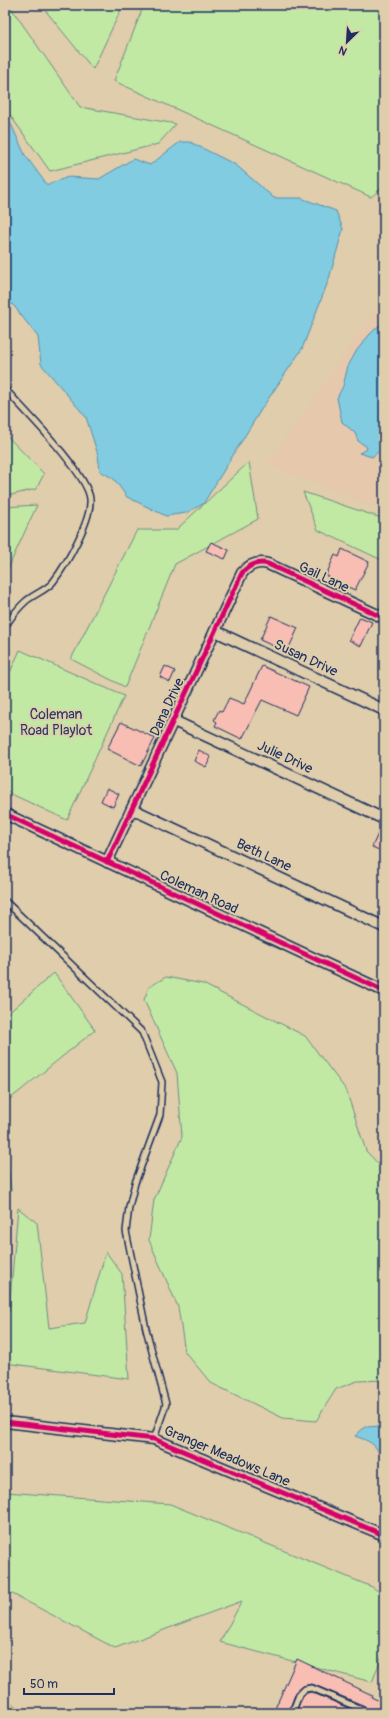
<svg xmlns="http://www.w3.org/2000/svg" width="389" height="1718" font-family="Pangolin,sans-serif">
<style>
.built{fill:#e6c8ad}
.green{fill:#c1e9a4;stroke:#6e8c81}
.water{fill:#81cce1;stroke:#588dad}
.building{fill:#f8bdb3;stroke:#1b2f5e}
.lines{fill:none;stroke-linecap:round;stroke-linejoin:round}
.service-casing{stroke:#1b2f5e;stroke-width:8}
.minor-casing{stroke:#1b2f5e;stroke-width:13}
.service{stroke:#dfcdab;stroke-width:5}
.minor{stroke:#dfcdab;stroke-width:10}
.cycleway-casing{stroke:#dfcdab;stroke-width:8}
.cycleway{stroke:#d6006c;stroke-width:5}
.labels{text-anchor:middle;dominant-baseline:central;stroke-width:3.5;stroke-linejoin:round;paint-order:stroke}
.street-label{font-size:14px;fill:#1b2f5e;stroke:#dfcdab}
.park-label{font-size:14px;fill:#233862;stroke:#dfcdab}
</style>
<rect width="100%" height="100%" fill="#dfcdab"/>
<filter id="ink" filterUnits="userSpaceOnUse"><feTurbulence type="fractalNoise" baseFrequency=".025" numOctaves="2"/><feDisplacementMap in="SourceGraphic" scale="8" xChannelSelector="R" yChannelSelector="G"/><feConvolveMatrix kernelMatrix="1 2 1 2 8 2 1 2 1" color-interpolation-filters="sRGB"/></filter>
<g filter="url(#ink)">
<!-- built -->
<polygon class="built" points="384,298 384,511 267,464"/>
<!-- green -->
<g class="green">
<polygon points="5,5 9,5 80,107 176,124 158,144 50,171 5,108"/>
<polygon points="41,5 123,5 93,69"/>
<polygon points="144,5 384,5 384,186 371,197 114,81"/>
<polygon points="5,434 44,474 36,489 11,495 5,492"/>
<polygon points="249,462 258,519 175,564 125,687 71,659 137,530 176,530"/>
<polygon points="303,492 384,519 384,561 318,530"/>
<polygon points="37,505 5,575 5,507"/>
<polygon points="20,650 124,696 67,820 5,791 5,684"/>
<polygon points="54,973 95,1030 5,1103 5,1016"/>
<polygon points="166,977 203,984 305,1036 346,1090 366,1151 384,1170 384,1380 357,1381 336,1389 316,1421 283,1418 211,1383 185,1352 178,1307 149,1240 154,1200 182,1137 177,1073 144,1000 149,987"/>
<polygon points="5,1144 11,1191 5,1194"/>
<polygon points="18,1208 37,1223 49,1328 85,1323 106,1252 122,1274 129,1379 5,1363 5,1313 9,1312"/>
<polygon points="5,1492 170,1504 372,1587 384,1595 384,1651 372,1682 220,1642 242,1601 115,1648 5,1590"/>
<polygon points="5,1698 24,1713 5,1713"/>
</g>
<!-- water -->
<g class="water">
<polygon points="5,118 11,124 25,155 47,185 68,177 99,179 133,159 150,165 180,142 190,142 236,165 274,198 301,198 336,211 343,229 329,279 302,349 262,408 203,504 186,513 166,516 127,497 114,479 100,471 98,455 86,417 41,364 38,337 14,306 5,298"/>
<polygon points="384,321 384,455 381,456 382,452 378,452 372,457 359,453 366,450 367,447 358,441 355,433 342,422 337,398 343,386 348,366 357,350 370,334"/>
<path d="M384,1426v34l-3,-2c-5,-15 -12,-17 -26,-22l10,-9z"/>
</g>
<!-- building -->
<g class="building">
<polygon points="211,542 229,550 225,559 206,551"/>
<polygon points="342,549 369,562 355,590 329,579 329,577 326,575 335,555 339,557"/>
<polygon points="271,616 298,628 287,652 260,640"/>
<polygon points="360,617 372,622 361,646 349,640"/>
<polygon points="165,666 175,671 170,682 160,677"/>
<polygon points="262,666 309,687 296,715 262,700 242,739 215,726 217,722 214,720 219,710 222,712 229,698 244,704"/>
<polygon points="121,722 155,738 141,766 107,749"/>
<polygon points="199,750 211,757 206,767 194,761"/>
<polygon points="107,788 119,794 113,807 101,801"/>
<polygon points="382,825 384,825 384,852 372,847"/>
<polygon points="297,1659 372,1695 371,1697 384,1703 384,1713 368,1713 365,1706 312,1684 303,1686 296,1692 288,1713 273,1713"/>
<polygon points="311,1692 360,1713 296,1713 302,1697 307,1693"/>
</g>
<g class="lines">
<!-- service casing -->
<g class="service-casing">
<g id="service">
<path d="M5,389c19,21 83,85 85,110 2,21 -24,66 -37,83 -6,8 -19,12 -27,19 -8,7 -16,18 -21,26"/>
<polyline points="5,901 142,1032 162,1082 160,1115 135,1183 129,1207 126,1231 146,1329 166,1404 154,1439"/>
<polyline points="292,1713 299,1695 305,1689 312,1688 363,1710 364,1713"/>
</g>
</g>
<!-- minor casing -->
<g class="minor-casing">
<g id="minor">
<polyline points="215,631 384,710"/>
<polyline points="174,721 384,819"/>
<polyline points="132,809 384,927"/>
<polyline points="5,814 384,991"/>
<path d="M107,862l135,-289c7,-8 15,-12 26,-9l116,54"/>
<polyline points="5,1422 154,1439 384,1535"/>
</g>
</g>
<!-- service -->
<use href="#service" class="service"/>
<!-- minor -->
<use href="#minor" class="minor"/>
<!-- cycleway casing -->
<g class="cycleway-casing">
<g id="cycleway">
<polyline points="5,814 384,991"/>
<path d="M107,862l135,-289c7,-8 15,-12 26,-9l116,54"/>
<polyline points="5,1422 154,1439 384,1535"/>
</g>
</g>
<!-- cycleway -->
<use href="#cycleway" class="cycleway"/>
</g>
</g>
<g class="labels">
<!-- street labels -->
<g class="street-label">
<text transform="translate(324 577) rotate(25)">Gail Lane</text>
<text transform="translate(306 658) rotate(25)">Susan Drive</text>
<text transform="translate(167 707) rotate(-65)">Dana Drive</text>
<text transform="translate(285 757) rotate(25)">Julie Drive</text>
<text transform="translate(264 855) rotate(25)">Beth Lane</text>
<text transform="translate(199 892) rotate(25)">Coleman Road</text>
<text transform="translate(227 1456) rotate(23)">Granger Meadows Lane</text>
</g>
<!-- park labels -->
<g class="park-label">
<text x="56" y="714">Coleman<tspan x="56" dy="16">Road Playlot</tspan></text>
</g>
</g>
<!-- margin -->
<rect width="389" height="1718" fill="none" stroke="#dfcdab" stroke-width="20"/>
<rect x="10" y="10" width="369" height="1698" fill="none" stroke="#1b2f5e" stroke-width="1.5" filter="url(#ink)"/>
<!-- north arrow -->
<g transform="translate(347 42) rotate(205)" stroke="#dfcdab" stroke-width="3" paint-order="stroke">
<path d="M0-3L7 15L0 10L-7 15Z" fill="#1b2f5e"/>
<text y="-6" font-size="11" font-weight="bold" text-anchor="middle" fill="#1b2f5e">N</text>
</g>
<!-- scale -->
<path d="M24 1688v6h90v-6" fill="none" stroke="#1b2f5e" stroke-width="2"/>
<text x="30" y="1688" font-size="12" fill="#1b2f5e" stroke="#dfcdab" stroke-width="3" paint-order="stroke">50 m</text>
</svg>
